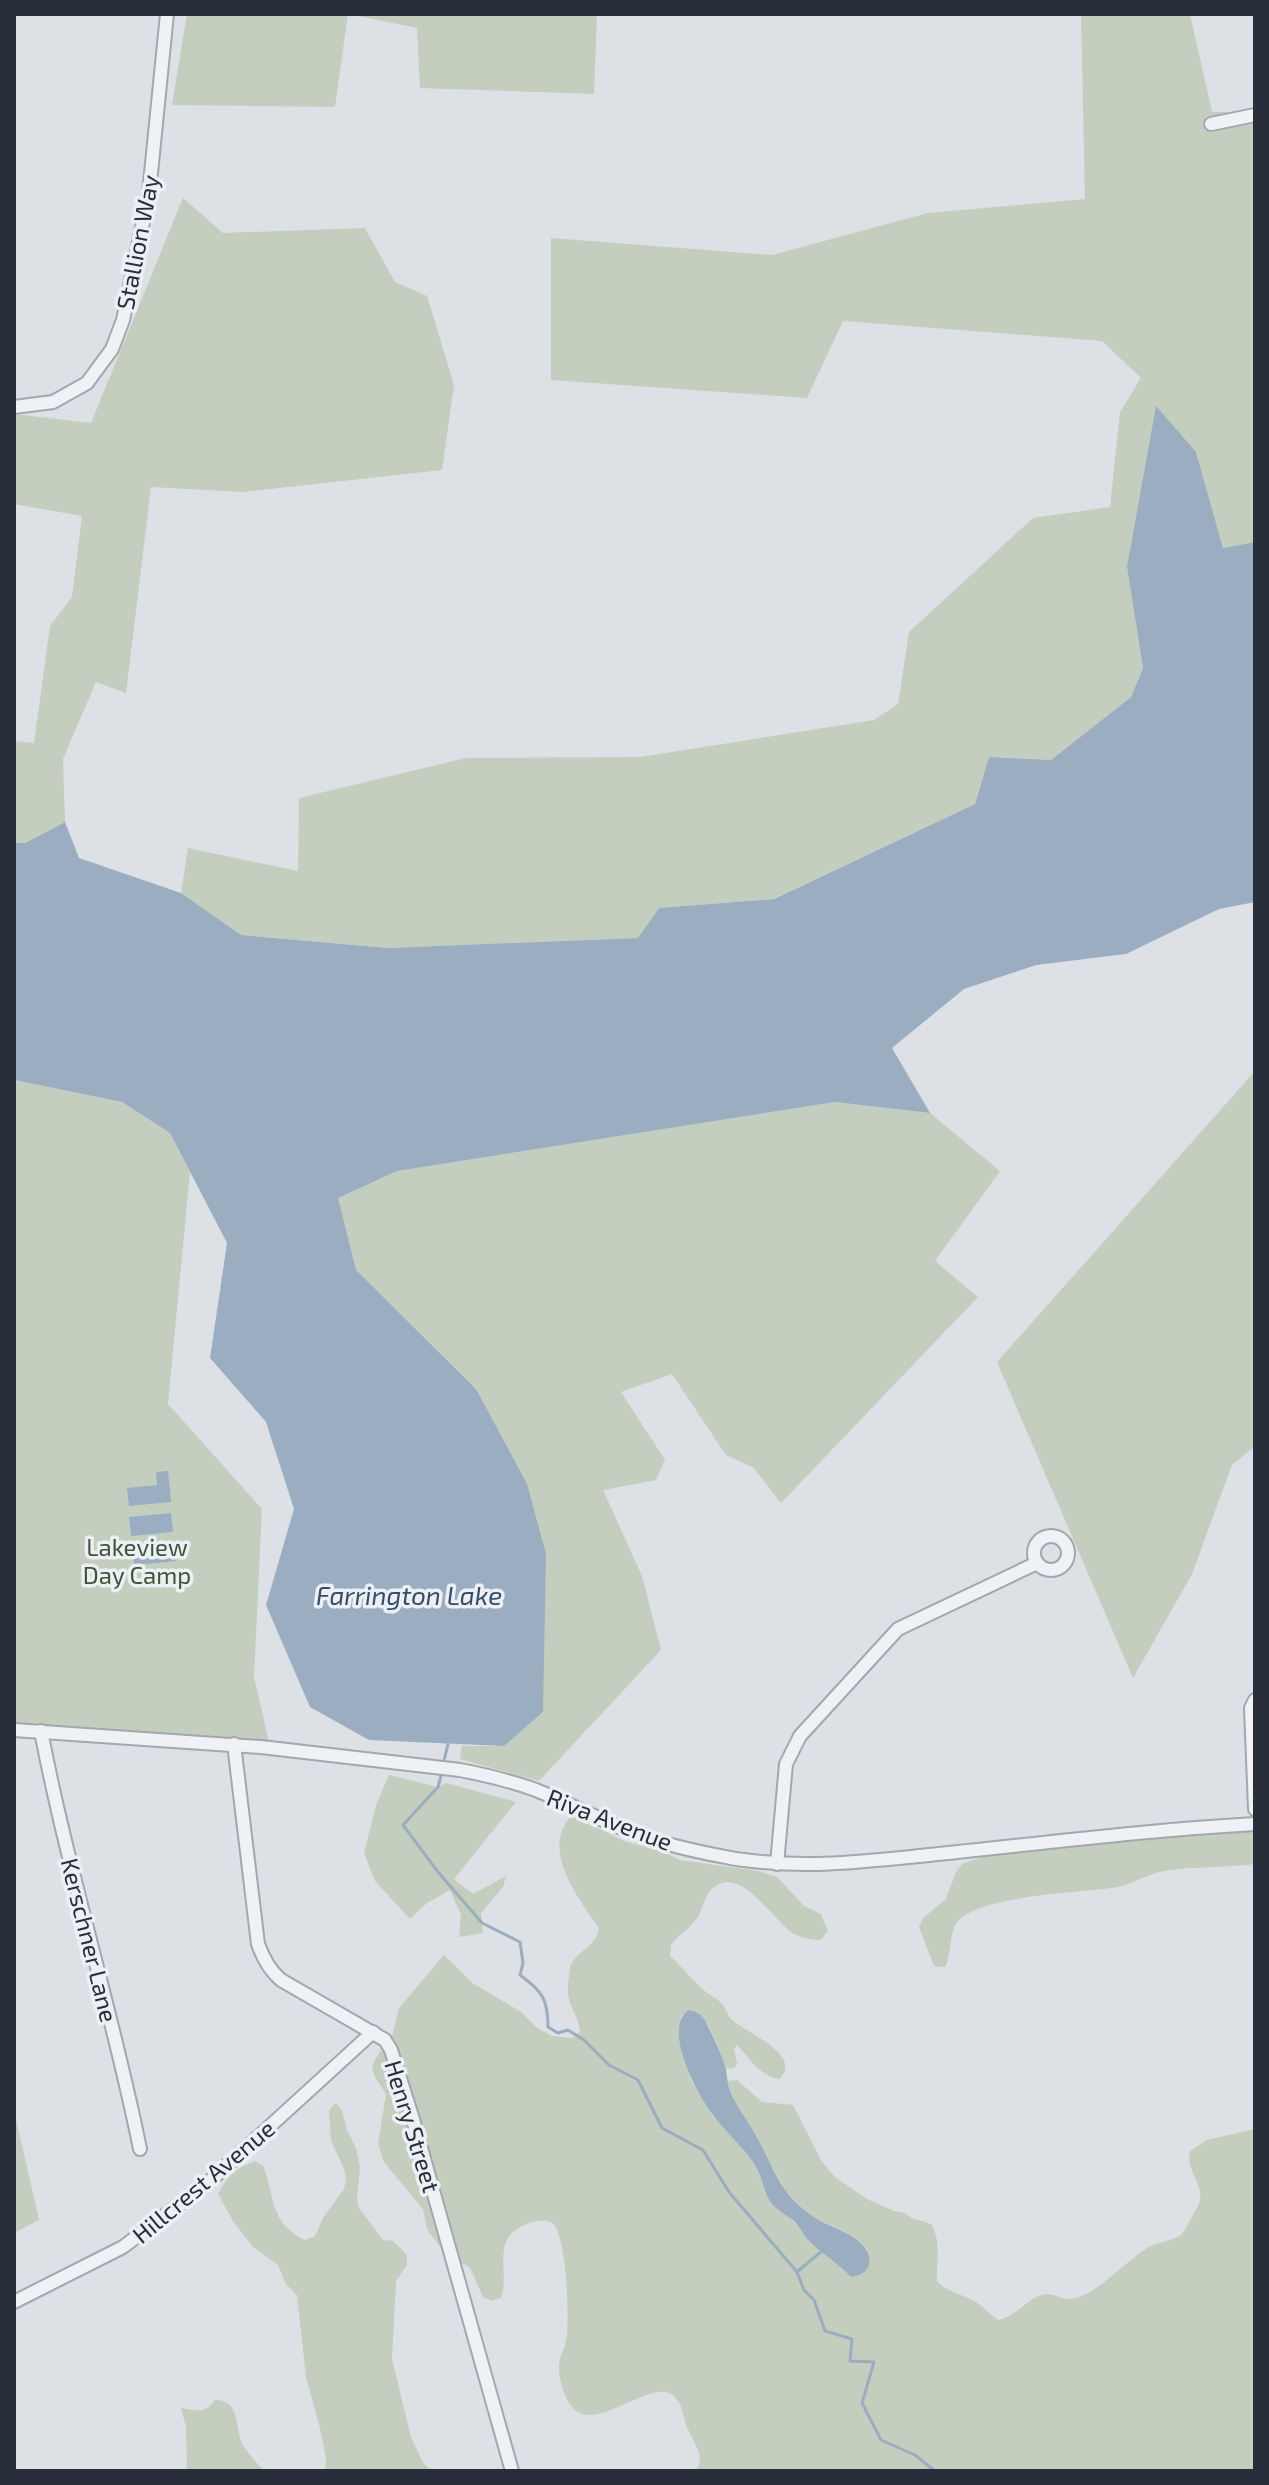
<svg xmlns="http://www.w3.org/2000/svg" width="1269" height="2485" font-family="'Exo 2',sans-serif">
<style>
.green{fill:#c3cebf}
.water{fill:#9baec1}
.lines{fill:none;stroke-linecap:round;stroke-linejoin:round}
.stream{stroke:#9baec1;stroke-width:3}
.minor-casing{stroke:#a3a7ae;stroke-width:16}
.minor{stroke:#eff1f4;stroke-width:12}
.labels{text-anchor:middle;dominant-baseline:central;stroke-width:7;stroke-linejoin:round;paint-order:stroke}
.street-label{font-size:24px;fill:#282f3a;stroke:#eceff3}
.park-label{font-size:24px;fill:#3d5437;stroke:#eceff3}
.water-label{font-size:26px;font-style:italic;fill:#374e69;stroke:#eceff3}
</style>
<rect width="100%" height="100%" fill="#dde0e5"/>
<!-- green -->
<g class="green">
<polygon points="187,14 348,14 335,107 172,105"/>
<polygon points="349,14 597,14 594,94 420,88 417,28"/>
<polygon points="1081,14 1190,14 1212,112 1255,112 1255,542 1223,548 1196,452 1127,567 1143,668 1131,697 1051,760 989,757 975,804 773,899 659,908 639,938 388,948 240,935 181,893 188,848 298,871 299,798 466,758 640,757 874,720 898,704 909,632 1033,518 1110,507 1120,412 1141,378 1102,341 843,321 807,398 551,380 551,238 772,255 928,213 1085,199"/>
<polygon points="183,198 223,233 365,228 395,282 427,296 454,385 442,470 242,492 151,487 126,693 96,682 63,759 65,822 25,843 14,843 14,741 34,743 50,626 72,597 82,516 14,504 14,414 91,423"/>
<polygon points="1255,1071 1255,1446 1232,1465 1192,1574 1133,1678 997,1362"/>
<polygon points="14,1080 122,1102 170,1133 190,1172 168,1404 262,1509 254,1677 269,1742 14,1729"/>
<polygon points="835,1102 930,1113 1000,1171 935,1261 978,1297 781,1503 754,1468 726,1455 672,1374 621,1392 665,1460 656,1480 603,1490 642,1576 661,1650 539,1781 460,1759 462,1746 504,1746 476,1389 356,1270 337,1198 397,1171"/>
<polygon points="389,1775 438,1787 446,1783 516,1802 454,1879 473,1894 506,1876 503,1887 481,1913 483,1933 459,1937 461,1915 450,1890 427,1903 410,1919 375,1881 364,1853 376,1805"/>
<path d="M572,1815l52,26 37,10 19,9 78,11 19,6 27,29 17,8 7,17 -7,9c-11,0 -20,-2 -30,-8 -20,-14 -52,-70 -80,-42 -8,8 -8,20 -14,28 -7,11 -19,17 -26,27l-1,11c12,11 23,25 36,36 5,4 11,6 15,11 5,5 6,11 10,16 13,13 74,36 48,60 -19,-3 -29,-20 -42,-34l-3,4 3,14 -2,4 -5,2 -4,-2c-10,-19 -14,-52 -37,-57l-8,7 3,42 8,22 21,35 15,14 28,36 10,28 33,33 8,13 30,22 14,15 16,-28 -24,-18 -28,-13 -16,-13 -14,-15 -51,-88 -7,-21 10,-1 25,22 31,3 29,57 13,15 32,22 27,12 10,2 8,5 19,6c11,18 5,37 6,57 10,11 22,12 35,19 11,5 17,15 27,20 20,-6 26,-19 42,-25 11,-4 19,5 30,4 23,-2 55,-38 76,-51 9,-5 27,-8 34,-13 4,-5 16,-26 18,-32 7,-16 -14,-32 -9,-52l17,-11 48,-11v342h-560l4,-6 1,-10c-4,-10 -9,-19 -13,-28 -4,-9 -4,-21 -11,-29 -20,-25 -76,34 -101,12 -10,-8 -17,-33 -16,-45 1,-10 7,-19 8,-30 2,-19 0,-103 -16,-113 -5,-3 -12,-1 -18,0 -9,2 -20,8 -25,16 -10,16 0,40 -7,60l-9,3 -9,-4 -13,-29 -26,-16 -17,-23 -4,-20 -39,-47 -6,-18 8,-50 -11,-17 -3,-10 4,-9 17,-25 6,-25 45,-53 28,28 49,29 15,15 16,9 21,2 7,-6c-2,-23 -16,-25 -11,-55 0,-2 1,-11 2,-13 8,-14 24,-17 28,-35 -20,-31 -60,-79 -27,-114z"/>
<path d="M1255,1829v35c-30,4 -61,2 -91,7 -18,3 -34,15 -52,17 -37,5 -128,7 -154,33 -9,9 -6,33 -13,46l-11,-1 -15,-39 4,-9 23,-19 10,-27 6,-8 29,-10 41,-2 39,-8z"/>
<path d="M336,2103l6,8 5,19 9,18 4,20 -3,30 2,10 24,32 10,1 14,14v10l-11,16 -4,78 19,78 12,26 9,8h-107l1,-12 -6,-31 -14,-51 -9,-82 -11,-11 -8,-19 -25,-18 -20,-26 -15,-27c12,-21 13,-22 36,-33l9,4c12,31 6,58 42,75l10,-4 8,-18 21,-29 2,-10 -2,-10 -13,-28 -2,-31z"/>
<polygon points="14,2110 39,2220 14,2233"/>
<path d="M215,2400c26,0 19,27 28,45 6,10 13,17 21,26h-77l-1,-44 -5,-19c16,3 24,6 34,-8z"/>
</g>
<!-- water -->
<g class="water">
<polygon points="1156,406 1196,452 1223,548 1255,542 1255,902 1219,909 1126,954 1036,965 964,989 892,1048 930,1113 835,1102 397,1171 338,1198 356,1270 476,1389 527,1484 546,1554 543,1712 504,1746 369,1740 310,1707 266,1605 294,1509 266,1422 210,1358 227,1243 170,1133 122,1102 14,1080 14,843 25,843 65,822 79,858 181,893 241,935 388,948 638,938 659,908 774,899 975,804 989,757 1051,760 1131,697 1143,668 1127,567"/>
<polygon points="168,1471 171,1502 129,1506 127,1488 157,1485 156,1472"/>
<polygon points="171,1513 173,1532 131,1536 129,1517"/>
<polygon points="174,1543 176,1561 134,1565 132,1547"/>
<path d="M689,2010c6,1 11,3 15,9 4,5 21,44 22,50 1,7 1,12 3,19 6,18 18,31 27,48 10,17 17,37 29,54 8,11 20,21 32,29 14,9 57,20 52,45 -2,9 -9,11 -18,13 -13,-14 -28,-23 -42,-36 -6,-6 -9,-14 -15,-20 -6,-5 -14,-9 -20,-15 -11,-11 -11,-30 -21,-44 -12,-17 -28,-31 -40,-47 -15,-19 -52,-87 -24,-105z"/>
</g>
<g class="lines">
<!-- stream -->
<g class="stream">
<polyline points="443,1765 448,1744"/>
<path d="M442,1772l-4,15 -35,38 35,47 44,51 38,19 3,21 -3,12c22,16 28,24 28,52l10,6 10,-3 16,10 25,25 29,15 24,48 41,22 26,42 68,80 7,18 10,10 11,31 27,8 -2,22 24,1 -12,41 19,37 34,15 20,16"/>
<polyline points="798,2271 822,2251"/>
</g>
<!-- minor casing -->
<g class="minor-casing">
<g id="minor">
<polyline points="1211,124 1255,115"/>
<polyline points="14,407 53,402 87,383 112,349 123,320 149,193 167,14"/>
<circle cx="1051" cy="1553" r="17"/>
<polyline points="1255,1700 1251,1708 1255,1809"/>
<path d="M14,1730l247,17 199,23c26,5 51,11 76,20 34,14 66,31 100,44 32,12 67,19 100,25 70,10 124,3 193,-4 109,-11 217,-25 326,-31"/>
<path d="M41,1731c27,141 71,278 99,418"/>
<path d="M234,1744l24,200c5,14 11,26 23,36l104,60 6,10 21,66 100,355"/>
<polyline points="777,1864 786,1764 800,1736 898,1629 1037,1563"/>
<polyline points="14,2302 123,2247 211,2180 373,2032"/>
</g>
</g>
<!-- minor -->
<use href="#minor" class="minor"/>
</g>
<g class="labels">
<!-- street labels -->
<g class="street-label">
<text transform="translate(137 242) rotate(-79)">Stallion Way</text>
<text transform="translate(610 1819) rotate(21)">Riva Avenue</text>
<text transform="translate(90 1940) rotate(76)">Kerschner Lane</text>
<text transform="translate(413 2126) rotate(73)">Henry Street</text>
<text transform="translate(203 2181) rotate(-40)">Hillcrest Avenue</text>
</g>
<!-- park labels -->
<g class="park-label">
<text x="137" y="1546">Lakeview<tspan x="137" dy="28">Day Camp</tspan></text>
</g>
<!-- water labels -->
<g class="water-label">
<text x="409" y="1594">Farrington Lake</text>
</g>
</g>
<!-- border -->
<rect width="1269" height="2485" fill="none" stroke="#282f3a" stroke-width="32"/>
</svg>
